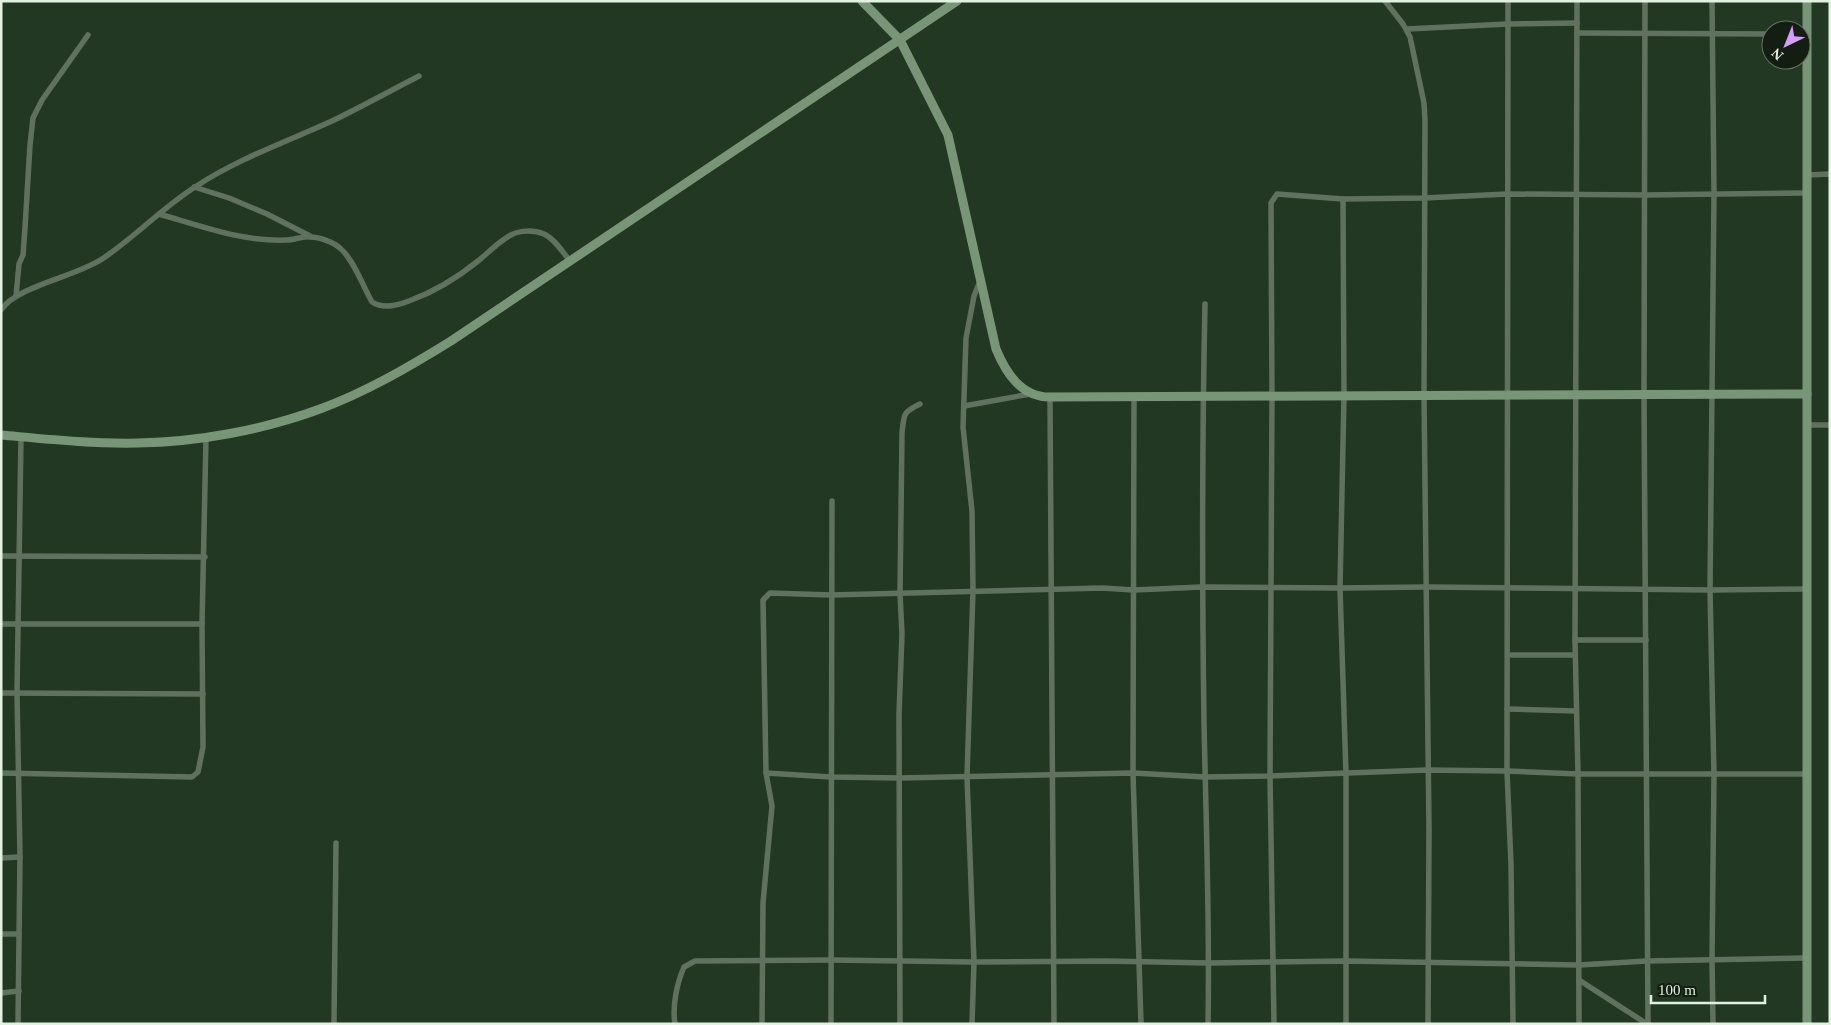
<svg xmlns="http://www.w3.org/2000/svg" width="1831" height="1025" font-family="Georgia,serif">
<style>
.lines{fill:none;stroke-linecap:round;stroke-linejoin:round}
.street{stroke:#60725f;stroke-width:5.5}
.secondary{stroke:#799578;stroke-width:9}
</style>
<rect width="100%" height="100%" fill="#223822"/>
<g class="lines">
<!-- street -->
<g class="street">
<polyline points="1385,1 1403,24 1410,37 1424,103 1425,121 1424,396 1429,830 1428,1024"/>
<polyline points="1508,1 1507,771 1511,864 1513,1024"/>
<polyline points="1577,1 1575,640 1578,774 1579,1024"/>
<polyline points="1645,1 1644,395 1648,1024"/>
<polyline points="1712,1 1714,193 1710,590 1714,775 1712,960 1713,1024"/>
<polyline points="1407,29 1508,24 1577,23"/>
<polyline points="1577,33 1771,34"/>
<polyline points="1807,175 1830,174"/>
<polyline points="194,187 229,198 267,214 310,236"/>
<polyline points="1343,199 1344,396 1340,588 1346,774 1346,1024"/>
<path d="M159,214c42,12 84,28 128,26 7,0 15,-4 23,-3 9,0 24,5 31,12 12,10 23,39 31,53 11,7 24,4 37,-1 25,-9 48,-23 69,-40 10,-8 21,-20 33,-26 9,-5 23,-5 33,-1 11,5 19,19 27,28"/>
<polyline points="16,296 19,264 23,255 25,228 30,145 33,118 42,100 88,35"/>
<path d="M1205,304c-3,139 -3,279 -1,418 2,101 6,201 4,302"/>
<path d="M1,310c16,-24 74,-33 101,-51 32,-21 60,-51 93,-72 42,-28 91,-45 137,-66 29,-14 58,-30 87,-45"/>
<polyline points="1050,397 1054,1024"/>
<polyline points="1134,397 1133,773 1141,1024"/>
<polyline points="964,406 1030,394"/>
<polyline points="1807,425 1830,425"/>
<polyline points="1,556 205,557"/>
<polyline points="1,624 202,624"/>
<polyline points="1575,640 1646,640"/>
<polyline points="1508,655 1575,655"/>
<polyline points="1,693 203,694"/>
<polyline points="1507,709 1576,711"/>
<polyline points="1,773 192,777 198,772 203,747 202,624 206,437"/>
<polyline points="766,773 831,777 900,778 1133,773 1205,777 1270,776 1427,770 1507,771 1578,774 1807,774"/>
<polyline points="1,858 20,857"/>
<polyline points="1,934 19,934"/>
<polyline points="1579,980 1647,1024"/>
<polyline points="1,993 19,991"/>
<polyline points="18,1024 20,857 17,693 21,437"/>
<polyline points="334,1024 336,843"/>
<path d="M675,1024c-3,-18 2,-41 9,-57l11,-6 136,-1 143,2 131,-1 104,2 137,-2 233,4 68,-4 160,-3"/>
<polyline points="762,1024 763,903 772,806 766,773 763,600 770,593 831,595 1102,588 1134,590 1202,587 1340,588 1427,587 1710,590 1807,589"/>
<polyline points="831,1024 832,501"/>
<path d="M900,1024l-1,-310 3,-80 -2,-40 2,-161c2,-19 1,-21 18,-29"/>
<polyline points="972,1024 974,962 967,777 973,590 972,511 963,427 966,338 974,296 980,281"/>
<polyline points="1274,1024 1270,776 1272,397 1271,203 1277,194 1343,199 1424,198 1507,194 1645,195 1807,193"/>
</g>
<!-- secondary -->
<g class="secondary">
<path d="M862,1l38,39 48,95 48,214c10,24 25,48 54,48l757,-3"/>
<path d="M1,435c45,4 91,9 137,8 60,-1 125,-13 182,-34 46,-17 89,-42 131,-68l506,-340"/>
<polyline points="1807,1024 1807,1"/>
</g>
</g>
<!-- border -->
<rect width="1831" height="1025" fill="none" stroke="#e2f1e2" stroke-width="5"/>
<!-- north arrow -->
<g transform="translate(1786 45) rotate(223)"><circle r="24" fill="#131d12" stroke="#667265"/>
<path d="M0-4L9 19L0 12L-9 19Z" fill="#d39cfd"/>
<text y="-8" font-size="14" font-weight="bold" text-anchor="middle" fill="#e2f1e2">N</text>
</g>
<!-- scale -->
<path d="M1651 995v8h114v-8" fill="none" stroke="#e2f1e2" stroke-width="2.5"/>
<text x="1658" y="995" font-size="15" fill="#e2f1e2" stroke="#131d12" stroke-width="4" paint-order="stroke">100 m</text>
</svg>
